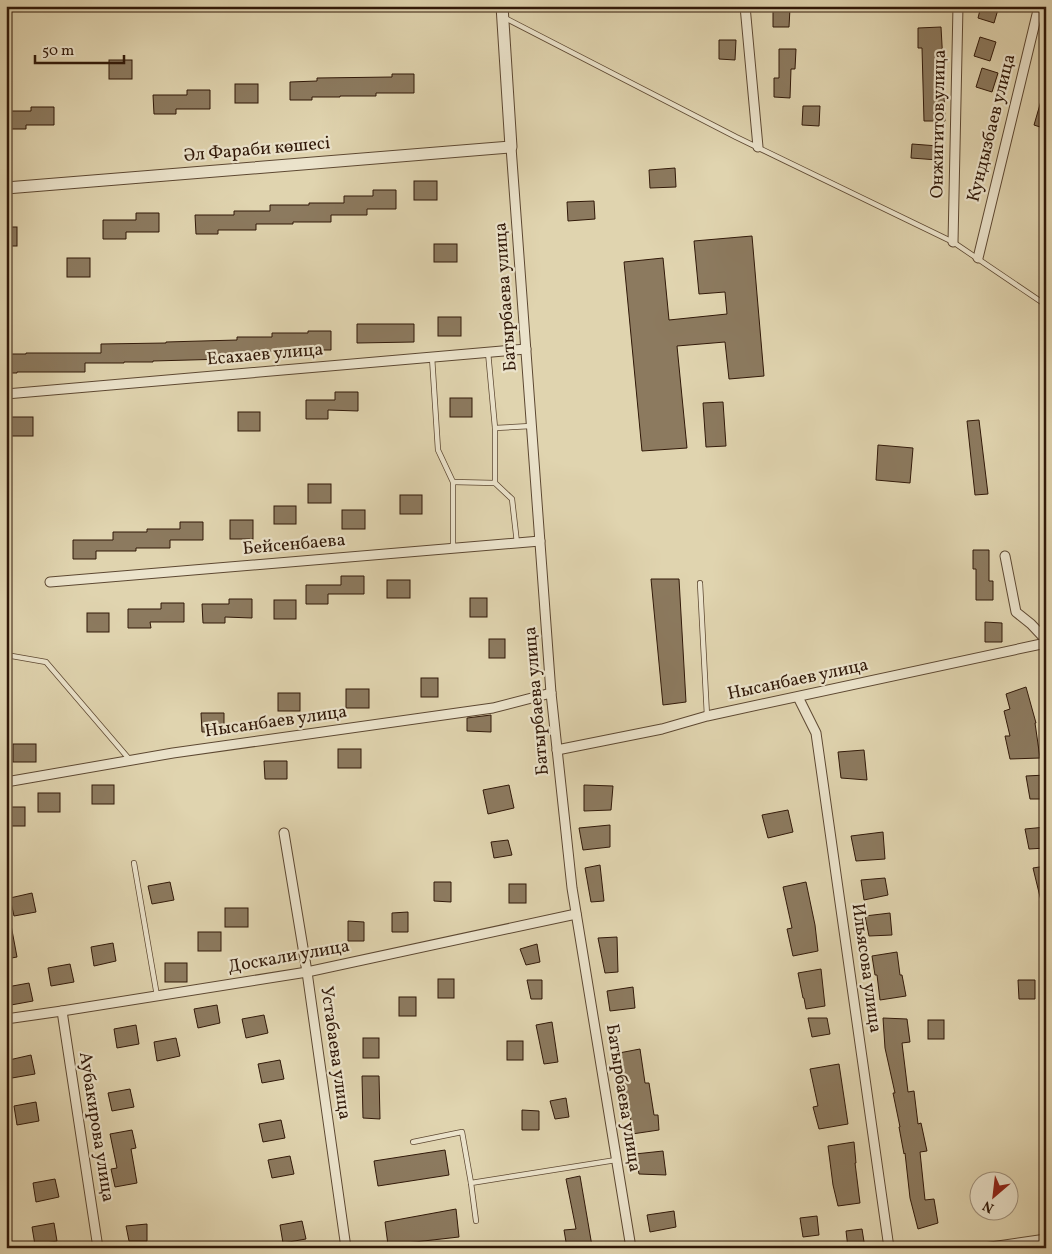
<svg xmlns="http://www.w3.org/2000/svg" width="1052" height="1254" font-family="Vollkorn,serif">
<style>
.building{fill:#8c7a5f;stroke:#311909}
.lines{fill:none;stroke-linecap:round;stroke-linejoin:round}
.service-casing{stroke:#5d4832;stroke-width:6}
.minor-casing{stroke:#5d4832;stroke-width:11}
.tertiary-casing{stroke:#5d4832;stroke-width:13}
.service{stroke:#ebe3cb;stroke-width:4.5}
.minor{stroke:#ebe3cb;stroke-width:9}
.tertiary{stroke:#ebe3cb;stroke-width:11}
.labels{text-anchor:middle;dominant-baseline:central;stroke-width:4.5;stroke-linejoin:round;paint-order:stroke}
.street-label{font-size:18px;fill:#311909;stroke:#ebe3cb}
</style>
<rect width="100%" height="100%" fill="#e0d4af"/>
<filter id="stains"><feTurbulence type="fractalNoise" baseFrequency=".004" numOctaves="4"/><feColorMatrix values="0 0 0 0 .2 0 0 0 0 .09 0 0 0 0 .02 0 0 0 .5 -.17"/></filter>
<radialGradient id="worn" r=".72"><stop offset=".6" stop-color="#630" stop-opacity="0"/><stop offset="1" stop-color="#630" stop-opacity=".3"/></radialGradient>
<!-- building -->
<g class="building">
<polygon points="981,6 999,6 994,23 978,18"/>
<polygon points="773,8 790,8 789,27 773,27"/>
<polygon points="941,27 943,63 945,121 924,121 922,48 918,48 918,28"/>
<polygon points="980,37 996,42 990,61 974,56"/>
<polygon points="719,40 736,40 735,60 719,59"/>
<polygon points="779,49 796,49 795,69 791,69 790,98 774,97 774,78 779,78"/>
<rect x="109" y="60" width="23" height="19"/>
<polygon points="982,68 998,73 992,92 976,87"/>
<polygon points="392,74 414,74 414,93 376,93 376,96 340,96 340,97 312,97 312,100 290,100 290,82 317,81 317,78 392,77"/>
<rect x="235" y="84" width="23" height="19"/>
<polygon points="187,90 210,90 210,109 176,109 176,114 154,114 153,95 187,95"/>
<polygon points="1043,94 1046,94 1046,129 1034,125"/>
<polygon points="803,106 820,106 819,126 802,125"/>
<polygon points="31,107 54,107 54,125 26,125 26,129 6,129 6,111 31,111"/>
<polygon points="912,144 938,146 938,160 911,158"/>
<polygon points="675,168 676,187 650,188 649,170"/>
<rect x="414" y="181" width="23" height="19"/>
<polygon points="373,190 396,190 396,209 367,209 367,215 331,215 331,222 293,222 293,224 256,224 256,230 218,230 218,234 196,234 195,215 234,215 234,211 270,211 270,205 309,205 309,203 344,203 344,196 373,196"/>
<polygon points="594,201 595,219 568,221 567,202"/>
<polygon points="136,213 159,213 159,232 126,232 126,239 103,239 103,220 136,220"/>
<rect x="6" y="227" width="11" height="19"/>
<polygon points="752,236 764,376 729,379 725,342 677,346 687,448 642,451 624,262 663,258 669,320 727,314 725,292 699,294 694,241"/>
<rect x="434" y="244" width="23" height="18"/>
<rect x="67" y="258" width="23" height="19"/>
<rect x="438" y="317" width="23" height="19"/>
<polygon points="357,324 414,324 414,342 357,343"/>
<polygon points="308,331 331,331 331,350 295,350 295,352 260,351 260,356 226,356 226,359 153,361 153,362 124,362 124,363 85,363 85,372 17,372 17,373 6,373 6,354 26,354 26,353 101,353 101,344 166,343 166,342 237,340 237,337 272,337 272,333 308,333"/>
<polygon points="335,392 358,392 358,411 328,410 328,419 306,419 306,400 335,400"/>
<rect x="450" y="398" width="22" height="19"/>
<polygon points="723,402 726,446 706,447 703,403"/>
<rect x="238" y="412" width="22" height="19"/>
<rect x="11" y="417" width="22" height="19"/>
<polygon points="979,420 988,494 975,495 967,421"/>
<polygon points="878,445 913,448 910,483 876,480"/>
<rect x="308" y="484" width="23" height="19"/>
<rect x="400" y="495" width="22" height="19"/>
<rect x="274" y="506" width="22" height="18"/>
<rect x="342" y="510" width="23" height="19"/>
<rect x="230" y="520" width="23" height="19"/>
<polygon points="180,522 203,522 203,540 170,540 170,548 136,548 136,551 96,551 96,559 73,559 73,540 113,540 113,532 147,532 147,529 180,529"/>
<polygon points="973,550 989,550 989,581 993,581 993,600 976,600 976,569 973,569"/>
<polygon points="341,576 364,576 364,594 328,594 328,604 306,604 306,585 341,585"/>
<polygon points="651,579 679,579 686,702 663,705"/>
<rect x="387" y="580" width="23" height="18"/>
<rect x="470" y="598" width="17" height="19"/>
<polygon points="229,599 252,599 252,618 225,617 225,623 203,623 202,604 229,604"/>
<rect x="274" y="600" width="22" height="19"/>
<polygon points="161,603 184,603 184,622 150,622 151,628 128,628 128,609 161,609"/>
<rect x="87" y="613" width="22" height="19"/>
<polygon points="985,622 1002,623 1002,642 985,642"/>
<rect x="489" y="639" width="16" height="19"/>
<rect x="421" y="678" width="17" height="19"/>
<polygon points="1026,687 1036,723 1035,723 1040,758 1010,759 1005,736 1010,736 1004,711 1010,709 1006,694"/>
<rect x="346" y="689" width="23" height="19"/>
<rect x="278" y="693" width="22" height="18"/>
<polygon points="201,713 224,713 224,732 202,732"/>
<polygon points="491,715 491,732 467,731 467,718"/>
<rect x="13" y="744" width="23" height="18"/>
<rect x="338" y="749" width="23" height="19"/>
<polygon points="864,750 867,780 841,778 838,752"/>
<polygon points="264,761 287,761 287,779 265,779"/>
<polygon points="1046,775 1046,799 1030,799 1026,776"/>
<rect x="92" y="785" width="22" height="19"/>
<polygon points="509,785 514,808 488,814 483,790"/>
<polygon points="584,785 613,786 611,810 584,811"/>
<rect x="38" y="793" width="22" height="19"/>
<rect x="6" y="807" width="19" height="19"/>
<polygon points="788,810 793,832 768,838 762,815"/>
<polygon points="610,825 610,847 583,850 579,828"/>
<polygon points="1046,827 1046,848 1029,849 1025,829"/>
<polygon points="883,832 885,859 856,861 851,836"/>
<polygon points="508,840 512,855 494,858 491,842"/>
<polygon points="600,865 604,901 591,902 585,868"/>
<polygon points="1046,866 1046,905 1042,905 1033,868"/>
<polygon points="885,878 888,895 864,900 861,880"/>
<polygon points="170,882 174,900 152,904 148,886"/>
<polygon points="434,882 451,882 451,902 434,901"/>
<polygon points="806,882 815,925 818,951 793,956 787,929 792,928 783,887"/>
<rect x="509" y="884" width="17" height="19"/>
<polygon points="32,893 36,912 14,916 10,898"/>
<rect x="225" y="908" width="23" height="19"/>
<polygon points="408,912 408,932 392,932 392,913"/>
<polygon points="890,913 892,935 869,936 865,916"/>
<polygon points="348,921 364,922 364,941 348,941"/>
<polygon points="11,925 17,957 6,959 6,926"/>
<rect x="198" y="932" width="23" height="19"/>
<polygon points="617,937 618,972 605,973 598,938"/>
<polygon points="113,943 116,961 94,966 91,947"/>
<polygon points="537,944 540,962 526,965 520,949"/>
<polygon points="897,952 900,975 902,975 906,996 880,1000 877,975 875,975 872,956"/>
<rect x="165" y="963" width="22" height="19"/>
<polygon points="70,964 74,982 51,986 48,968"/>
<polygon points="821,969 825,1006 806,1009 804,998 803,998 798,973"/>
<rect x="438" y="979" width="16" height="19"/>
<polygon points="527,980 542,980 542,999 531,999"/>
<polygon points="1018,980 1035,980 1035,999 1019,999"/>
<polygon points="29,983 33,1001 11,1005 7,987"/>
<polygon points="633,987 635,1008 610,1011 607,991"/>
<rect x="399" y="997" width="17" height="19"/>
<polygon points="217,1005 220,1023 198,1028 194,1009"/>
<polygon points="264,1015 268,1033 246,1038 242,1019"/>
<polygon points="808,1018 827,1018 830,1034 812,1037"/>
<polygon points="883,1018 907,1019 910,1042 902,1043 908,1092 914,1091 918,1124 921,1123 927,1151 920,1152 925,1200 934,1199 938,1223 918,1229 910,1198 905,1153 904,1154 899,1127 900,1127 893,1093 895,1093 885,1048"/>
<rect x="928" y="1020" width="16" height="19"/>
<polygon points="552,1022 558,1062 544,1064 536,1025"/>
<polygon points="136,1025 139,1044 117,1048 114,1029"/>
<polygon points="176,1038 180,1056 157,1061 154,1042"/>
<rect x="363" y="1038" width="16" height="20"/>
<rect x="507" y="1041" width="16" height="19"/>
<polygon points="640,1049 645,1083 649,1083 654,1115 658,1115 659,1130 632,1134 630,1113 619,1053"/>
<polygon points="31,1055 35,1074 12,1078 9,1060"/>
<polygon points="280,1060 284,1079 262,1083 258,1064"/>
<polygon points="839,1064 848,1124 819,1129 813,1107 818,1106 810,1069"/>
<polygon points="362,1076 379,1076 380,1119 363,1118"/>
<polygon points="130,1089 134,1107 112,1111 108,1093"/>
<polygon points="566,1098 569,1117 555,1119 550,1101"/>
<polygon points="36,1102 39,1121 17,1125 14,1106"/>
<polygon points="522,1110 539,1111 539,1130 522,1130"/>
<polygon points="281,1120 285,1138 263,1142 259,1124"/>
<polygon points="132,1130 136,1148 131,1149 137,1183 115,1187 111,1169 117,1168 110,1134"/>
<polygon points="854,1142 856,1163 855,1163 860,1203 838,1206 833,1185 828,1146"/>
<polygon points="445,1150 449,1175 378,1186 374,1161"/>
<polygon points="663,1151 666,1175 639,1174 635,1154"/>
<polygon points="290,1156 294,1174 272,1178 268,1160"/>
<polygon points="580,1176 592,1246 583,1248 567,1248 564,1230 576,1229 566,1179"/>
<polygon points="55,1179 59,1197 36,1202 33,1183"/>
<polygon points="456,1209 459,1237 388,1245 385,1222"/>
<polygon points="674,1211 676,1227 650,1232 647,1215"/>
<polygon points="817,1216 819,1235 803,1237 800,1218"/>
<polygon points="302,1221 306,1239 283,1243 280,1225"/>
<polygon points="54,1223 57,1241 35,1245 32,1227"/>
<polygon points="147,1224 147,1241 129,1241 126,1226"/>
<polygon points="862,1229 865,1248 848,1248 846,1231"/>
</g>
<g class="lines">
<!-- service casing -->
<g class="service-casing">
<g id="service">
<polyline points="505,18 736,137 953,242 1046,305"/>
<polyline points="488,352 495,428 495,483 512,499 517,543"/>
<polyline points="432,357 438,450 453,482 453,548"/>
<polyline points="495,428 531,426"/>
<polyline points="453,482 495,483"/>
<polyline points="700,583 707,716"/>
<polyline points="6,655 46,662 130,760"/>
<polyline points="134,863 157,996"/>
<polyline points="413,1142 462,1132 471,1183"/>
<polyline points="476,1221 471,1183 616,1160"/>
</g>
</g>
<!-- minor casing -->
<g class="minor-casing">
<g id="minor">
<polyline points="745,6 758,147"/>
<polyline points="511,147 551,693 572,888 631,1248"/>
<polyline points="953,242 958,6"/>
<polyline points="978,258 1039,6"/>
<polyline points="6,394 526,349"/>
<polyline points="1005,556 1016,612 1031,624 1046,640"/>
<polyline points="50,582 540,541"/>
<polyline points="798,697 816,733 889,1248"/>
<polyline points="557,750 662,729 707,716 1046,643"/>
<polyline points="6,782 173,753 493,708 551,693"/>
<polyline points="284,833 307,972 346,1248"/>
<polyline points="62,1011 98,1248"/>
<polyline points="6,1019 62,1011 307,972 576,914"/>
<polyline points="984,1248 1046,1239"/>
</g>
</g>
<!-- tertiary casing -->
<g class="tertiary-casing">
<polyline id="tertiary" points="6,188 511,147 502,6"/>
</g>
<!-- service -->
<use href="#service" class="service"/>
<!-- minor -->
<use href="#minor" class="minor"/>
<!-- tertiary -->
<use href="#tertiary" class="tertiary"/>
</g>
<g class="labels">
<!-- street labels -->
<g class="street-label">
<text transform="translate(939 124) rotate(-89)">Онжигитов улица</text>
<text transform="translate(992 128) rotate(-76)">Кундызбаев улица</text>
<text transform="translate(257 150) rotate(-5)">Әл Фараби көшесі</text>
<text transform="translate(506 297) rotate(-94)">Батырбаева улица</text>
<text transform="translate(265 355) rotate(-5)">Есахаев улица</text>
<text transform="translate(294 545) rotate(-5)">Бейсенбаева</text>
<text transform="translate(798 680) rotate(-12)">Нысанбаев улица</text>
<text transform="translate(537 701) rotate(-95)">Батырбаева улица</text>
<text transform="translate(276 722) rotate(-8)">Нысанбаев улица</text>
<text transform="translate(289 957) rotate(-10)">Доскали улица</text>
<text transform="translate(866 968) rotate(82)">Ильясова улица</text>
<text transform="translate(335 1053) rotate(82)">Устабаева улица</text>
<text transform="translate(623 1098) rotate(81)">Батырбаева улица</text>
<text transform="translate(96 1127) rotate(81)">Аубакирова улица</text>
</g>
</g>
<!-- margin -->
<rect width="1052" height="1254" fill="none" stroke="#e0d4af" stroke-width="25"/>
<rect x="8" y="8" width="1037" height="1239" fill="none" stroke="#311909" stroke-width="2.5"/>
<rect x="12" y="12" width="1027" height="1229" fill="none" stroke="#311909"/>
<!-- north arrow -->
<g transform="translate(994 1196) rotate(208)"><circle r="24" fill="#ebe3cb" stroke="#a1927d"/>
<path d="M0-4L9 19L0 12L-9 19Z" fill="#8f2418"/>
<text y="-8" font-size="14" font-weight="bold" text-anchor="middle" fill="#311909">N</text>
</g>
<!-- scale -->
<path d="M35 55v8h89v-8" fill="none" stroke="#311909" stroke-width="2.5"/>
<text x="42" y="55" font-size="15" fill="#311909" stroke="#ebe3cb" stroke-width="4" paint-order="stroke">50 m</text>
<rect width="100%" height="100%" filter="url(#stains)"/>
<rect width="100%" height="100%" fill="url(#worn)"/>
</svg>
